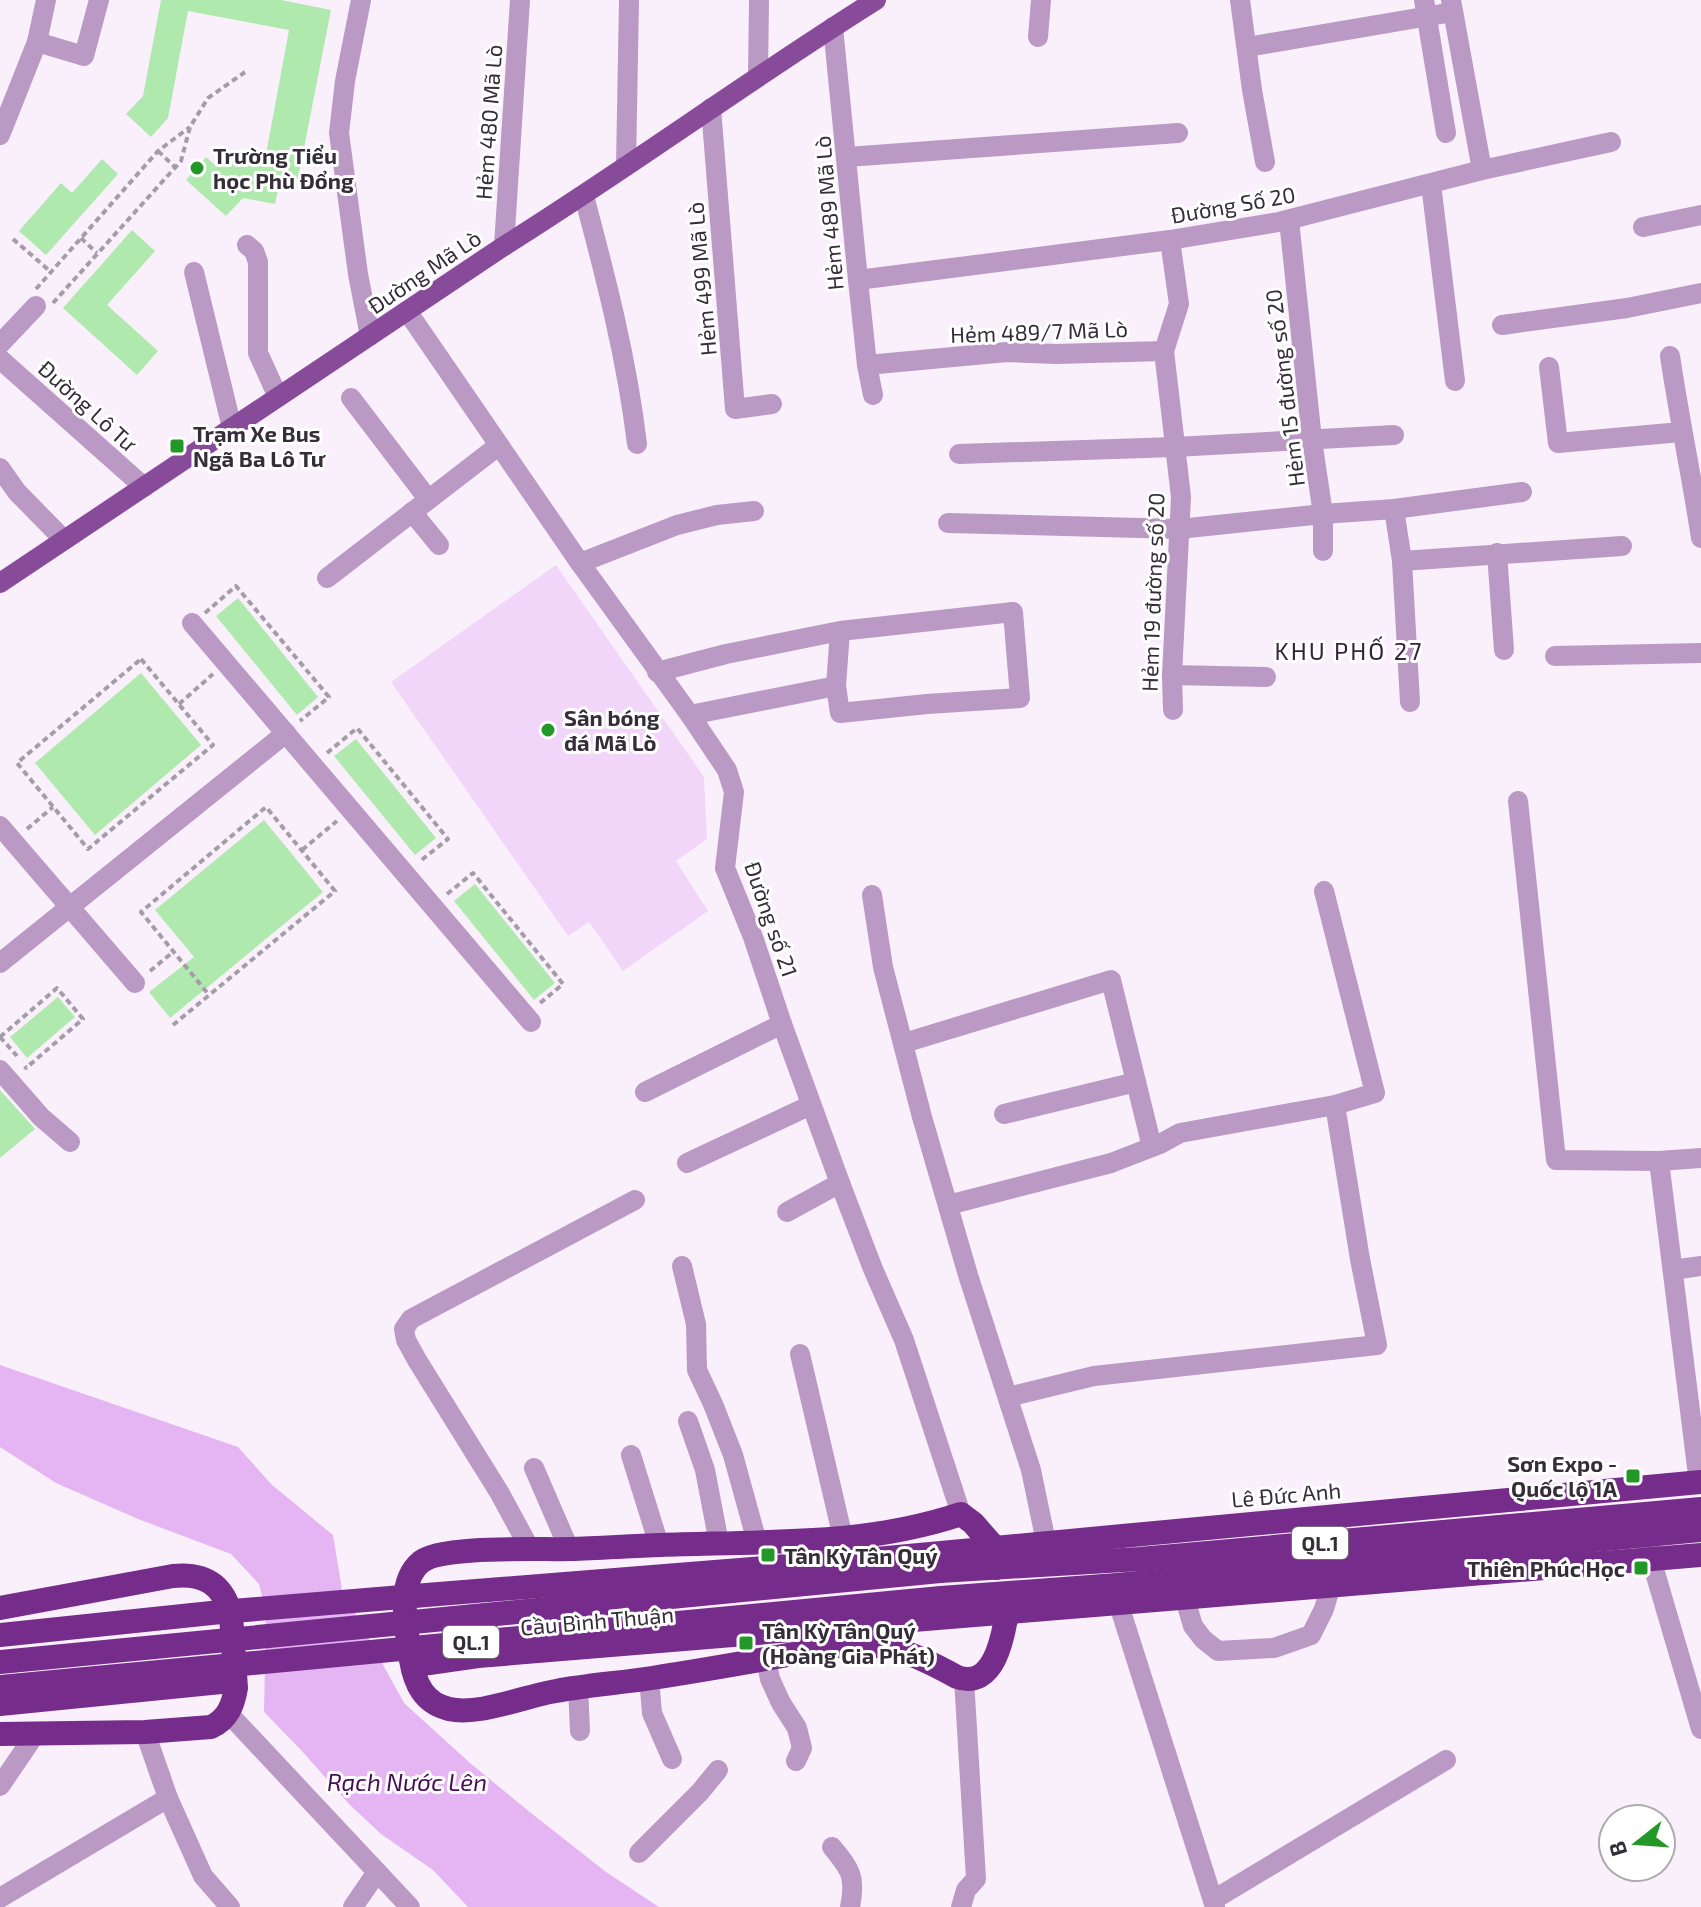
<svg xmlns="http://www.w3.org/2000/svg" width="1701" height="1907" font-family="'Exo 2',sans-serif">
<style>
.green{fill:#f1d6fa}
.water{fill:#e4b4f3}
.building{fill:#b0e9ad}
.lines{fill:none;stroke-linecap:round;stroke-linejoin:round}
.path{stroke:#a49ca7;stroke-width:4;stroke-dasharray:6 4;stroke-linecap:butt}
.minor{stroke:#ba99c5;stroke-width:20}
.major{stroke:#884b9a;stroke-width:20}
.highway{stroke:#752c8a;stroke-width:24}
.highway-bridge{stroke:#752c8a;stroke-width:24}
.poi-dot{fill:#239828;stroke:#fff;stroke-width:3}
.labels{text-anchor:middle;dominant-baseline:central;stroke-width:6;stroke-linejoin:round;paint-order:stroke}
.shield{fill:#fff;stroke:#726c74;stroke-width:2}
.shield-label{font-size:20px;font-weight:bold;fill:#352d38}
.street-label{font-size:22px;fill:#352d38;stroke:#fff}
.poi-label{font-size:22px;font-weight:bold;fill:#352d38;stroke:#fff;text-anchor:start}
.neighbourhood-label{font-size:24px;letter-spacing:2px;fill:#35243a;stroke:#fff}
.water-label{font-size:24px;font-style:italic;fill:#480d58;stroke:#fff}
</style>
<rect width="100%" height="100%" fill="#f9f0fc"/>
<!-- green -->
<polygon class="green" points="556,565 704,777 707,839 676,861 708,911 623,971 589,922 568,936 391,682"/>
<!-- water -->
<polygon class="water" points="0,1365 238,1447 272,1485 333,1535 342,1590 404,1703 470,1763 531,1813 606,1872 659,1907 468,1907 433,1870 381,1834 350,1805 300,1749 264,1712 266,1612 259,1584 231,1554 138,1519 56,1483 0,1447"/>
<!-- building -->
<g class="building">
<polygon points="161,0 281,0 331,10 296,189 279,185 275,204 243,198 226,216 186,180 206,157 216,166 223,158 264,165 289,30 188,11 168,118 151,137 126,114 143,96"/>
<polygon points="102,159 118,174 46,255 19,231 61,183 72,193"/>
<polygon points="132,230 155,251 107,305 158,351 137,375 63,308"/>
<polygon points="238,598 318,697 297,715 216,616"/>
<polygon points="141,673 201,745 95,835 35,763"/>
<polygon points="356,739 436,838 415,855 334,756"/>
<polygon points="264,820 323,892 170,1018 149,992 194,957 155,910"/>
<polygon points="475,884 555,983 534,1000 454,901"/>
<polygon points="58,997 75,1017 27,1058 10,1037"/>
<polygon points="0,1090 35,1129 0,1158"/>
</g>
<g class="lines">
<!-- path -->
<g class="path">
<polyline points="158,151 175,167"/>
<polyline points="81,238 97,253"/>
<polyline points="13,239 51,272"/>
<polyline points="36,289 158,151 190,127"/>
<polyline points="53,303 181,161 190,127 208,98 245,72"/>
<polyline points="205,613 236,586 329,697 300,721"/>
<polygon points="141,659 213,745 88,849 17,763"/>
<polyline points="179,704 213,674"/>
<polyline points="327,753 357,728 448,839 419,862"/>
<polyline points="27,829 53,807"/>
<polyline points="302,850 337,821"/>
<polyline points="447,894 473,873 563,984 539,1004"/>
<polyline points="150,971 173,952"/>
<polyline points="173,1025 335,891 266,807 141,912 209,995"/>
<polyline points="0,1037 17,1056"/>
<polyline points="0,1037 57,988 83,1019 26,1068 25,1066"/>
</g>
<!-- minor -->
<g class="minor">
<polyline points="361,0 345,81 339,133 358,274 370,336"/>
<polyline points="1240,0 1252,90 1265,162"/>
<polyline points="1424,0 1446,133"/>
<polyline points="1451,0 1482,170"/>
<polyline points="833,27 858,280 867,365 873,395"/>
<polyline points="1038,37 1041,0"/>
<polyline points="37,42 84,56 99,0"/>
<polyline points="1247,47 1453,12"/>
<polyline points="758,77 759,0"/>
<polyline points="711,108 735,409 772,404"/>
<polyline points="0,135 37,42 46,0"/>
<polyline points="847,157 1178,133"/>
<polyline points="626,166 629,0"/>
<polyline points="1431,184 1455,381"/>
<path d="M584,196c22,82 43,164 53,248"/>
<polyline points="1289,220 1312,440 1323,514 1323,551"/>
<polyline points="1643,227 1701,215"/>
<polyline points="1170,240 1179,304 1164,351 1181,497 1172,675 1173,710"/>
<polyline points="247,245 254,251 258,262 258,353 278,397"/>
<polyline points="504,246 520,0"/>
<polyline points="194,272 232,428"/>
<polyline points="858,280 1170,240 1279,222 1482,170 1611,142"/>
<polyline points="407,311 580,563 690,715 727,770 734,792 725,868 753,937 782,1024 840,1183 873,1269 904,1340 961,1514"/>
<polyline points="1502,325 1627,308 1701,293"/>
<polyline points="0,344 36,306"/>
<path d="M1670,356c9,61 22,122 31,182"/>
<polyline points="0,359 144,487"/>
<polyline points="867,365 1007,352 1056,354 1164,351"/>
<polyline points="1549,367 1558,443 1681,432"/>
<polyline points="351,398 428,499"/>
<polyline points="959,454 1175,447 1394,435"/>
<polyline points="0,468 17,492 64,540"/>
<polyline points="1394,509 1402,561 1410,702"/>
<polyline points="412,512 439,545"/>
<polyline points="948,523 1179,529 1323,514 1394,509 1522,492"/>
<polyline points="1497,553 1504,650"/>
<polyline points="1402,561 1622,546"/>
<polyline points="580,563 677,525 717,515 754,511"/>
<polyline points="327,578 498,446"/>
<polyline points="192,623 531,1022"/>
<polyline points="1555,656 1701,653"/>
<polyline points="657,672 726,654 840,631 1013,612 1020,698 927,704 840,713 836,686 840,631"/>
<polyline points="1172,675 1266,677"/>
<polyline points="690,715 836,686"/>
<polyline points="1518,801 1556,1160 1659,1161"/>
<polyline points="0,826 135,983"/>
<polyline points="872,895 883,967 922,1117 968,1275 1031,1470 1046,1542"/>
<polyline points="0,963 286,733"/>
<polyline points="904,1043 1111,980 1152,1147"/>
<polyline points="0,1070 41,1117 70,1142"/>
<polyline points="645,1092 782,1024"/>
<polyline points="1004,1114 1136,1082"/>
<polyline points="687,1163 811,1105"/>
<polyline points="948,1205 1111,1163 1160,1144 1180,1133 1335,1105 1375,1093 1324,891"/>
<polyline points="787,1212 840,1183"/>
<polyline points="682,1266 696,1324 697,1370 713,1404 733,1455 757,1542"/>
<polyline points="1673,1270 1701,1266"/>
<polyline points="800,1354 843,1538"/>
<polyline points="1008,1397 1094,1376 1377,1345 1360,1259 1335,1105"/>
<polyline points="688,1421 705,1470 719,1543"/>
<polyline points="631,1455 659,1545"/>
<polyline points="534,1468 569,1549"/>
<polyline points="1699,1483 1659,1161 1701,1158"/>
<polyline points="1650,1544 1651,1559 1701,1729"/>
<polyline points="530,1549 499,1492 417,1360 406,1340 404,1329 411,1319 635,1200"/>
<polyline points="1117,1589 1118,1602 1215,1907"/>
<polyline points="1185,1599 1193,1626 1203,1639 1218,1651 1274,1648 1311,1635 1324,1609 1331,1585"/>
<polyline points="766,1659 770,1679 781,1703 797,1728 802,1748 796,1761"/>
<polyline points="649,1678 652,1713 672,1759"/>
<polyline points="578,1687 580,1731"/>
<polyline points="228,1713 410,1907"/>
<polyline points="145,1732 168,1798 203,1876 230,1907"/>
<polyline points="0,1786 36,1733"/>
<path d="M832,1847c19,23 24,30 18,60"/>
<polyline points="639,1853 700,1792 718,1770"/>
<polyline points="0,1898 168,1798"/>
<polyline points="1213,1900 1446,1760"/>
<polyline points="353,1907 377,1872"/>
<polyline points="961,1907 966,1890 976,1879 964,1679"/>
</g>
<!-- major -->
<path class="major" d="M0,583l504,-337c126,-79 246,-167 372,-246"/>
<!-- highway -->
<g class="highway">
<path d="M996,1568l-2,-21 -21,-24 -12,-9c-39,13 -77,20 -118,24 -60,5 -121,5 -182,7 -30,1 -60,3 -91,4 -30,1 -129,-4 -149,13 -26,21 -14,70 -10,98 4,24 13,43 38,49 30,7 76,-13 107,-18 31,-6 64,-8 96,-13 66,-10 131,-22 197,-34 46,1 68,11 108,33 37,13 46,-40 50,-64"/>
<polyline points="940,1571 1140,1559 1701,1509"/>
<polyline points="414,1596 876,1559 1701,1482"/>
<polyline points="941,1598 1117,1585 1701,1530"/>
<path d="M0,1608l173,-32c31,-3 50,8 58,39l5,73c-3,17 -8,31 -25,39l-66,5 -145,2"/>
<polyline points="0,1635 221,1612"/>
<polyline points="422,1664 478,1656 1701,1555"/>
<polyline points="0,1704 231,1681"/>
</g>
<!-- highway-bridge -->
<g class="highway-bridge">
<polyline points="221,1612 414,1596"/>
<polyline points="0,1662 940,1571"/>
<polyline points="0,1687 941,1598"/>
</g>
</g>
<!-- markers -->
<g class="poi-dot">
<circle cx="197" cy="168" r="8"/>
<rect x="169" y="438" width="16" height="16" rx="4"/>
<circle cx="548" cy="730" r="8"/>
<rect x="1625" y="1468" width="16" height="16" rx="4"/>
<rect x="760" y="1547" width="16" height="16" rx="4"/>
<rect x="1633" y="1560" width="16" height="16" rx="4"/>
<rect x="738" y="1635" width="16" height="16" rx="4"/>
</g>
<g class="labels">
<!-- shield labels -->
<g class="shield">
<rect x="1292" y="1527" width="56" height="32" rx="6"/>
<rect x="443" y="1626" width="56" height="32" rx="6"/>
</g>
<g class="shield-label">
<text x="1320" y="1543">QL.1</text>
<text x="471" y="1642">QL.1</text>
</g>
<!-- street labels -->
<g class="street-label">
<text transform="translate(488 122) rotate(-86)">Hẻm 480 Mã Lò</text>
<text transform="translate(1233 204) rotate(-10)">Đường Số 20</text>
<text transform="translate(828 213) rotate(-95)">Hẻm 489 Mã Lò</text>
<text transform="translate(424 271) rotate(-34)">Đường Mã Lò</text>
<text transform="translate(701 279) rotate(-95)">Hẻm 499 Mã Lò</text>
<text transform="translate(1039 331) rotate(-2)">Hẻm 489/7 Mã Lò</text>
<text transform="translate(1284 388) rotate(-97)">Hẻm 15 đường số 20</text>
<text transform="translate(88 405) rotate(42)">Đường Lô Tư</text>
<text transform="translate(1152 592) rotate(-88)">Hẻm 19 đường số 20</text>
<text transform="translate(772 919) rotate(71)">Đường số 21</text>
<text transform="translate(1286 1494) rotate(-5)">Lê Đức Anh</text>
<text transform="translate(597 1620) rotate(-5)">Cầu Bình Thuận</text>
</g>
<!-- poi labels -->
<g class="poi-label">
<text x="213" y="155">Trường Tiểu<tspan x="213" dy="25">học Phù Đổng</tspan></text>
<text x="193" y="433">Trạm Xe Bus<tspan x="193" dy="25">Ngã Ba Lô Tư</tspan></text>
<text x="564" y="717">Sân bóng<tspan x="564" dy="25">đá Mã Lò</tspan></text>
<text x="1617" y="1463" text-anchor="end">Sơn Expo -<tspan x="1617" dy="25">Quốc lộ 1A</tspan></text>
<text x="784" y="1555">Tân Kỳ Tân Quý</text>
<text x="1625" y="1568" text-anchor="end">Thiên Phúc Học</text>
<text x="762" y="1630">Tân Kỳ Tân Quý<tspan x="762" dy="25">(Hoàng Gia Phát)</tspan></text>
</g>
<!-- neighbourhood labels -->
<g class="neighbourhood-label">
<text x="1349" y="650">KHU PHỐ 27</text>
</g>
<!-- water labels -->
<g class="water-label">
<text x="407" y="1781">Rạch Nước Lên</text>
</g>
</g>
<!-- north arrow -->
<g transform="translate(1637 1843) rotate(253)"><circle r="38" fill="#ffffff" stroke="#aeabaf" stroke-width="2"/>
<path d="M0-6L14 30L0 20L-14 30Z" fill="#239828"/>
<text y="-12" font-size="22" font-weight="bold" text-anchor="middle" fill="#352d38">B</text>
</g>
</svg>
